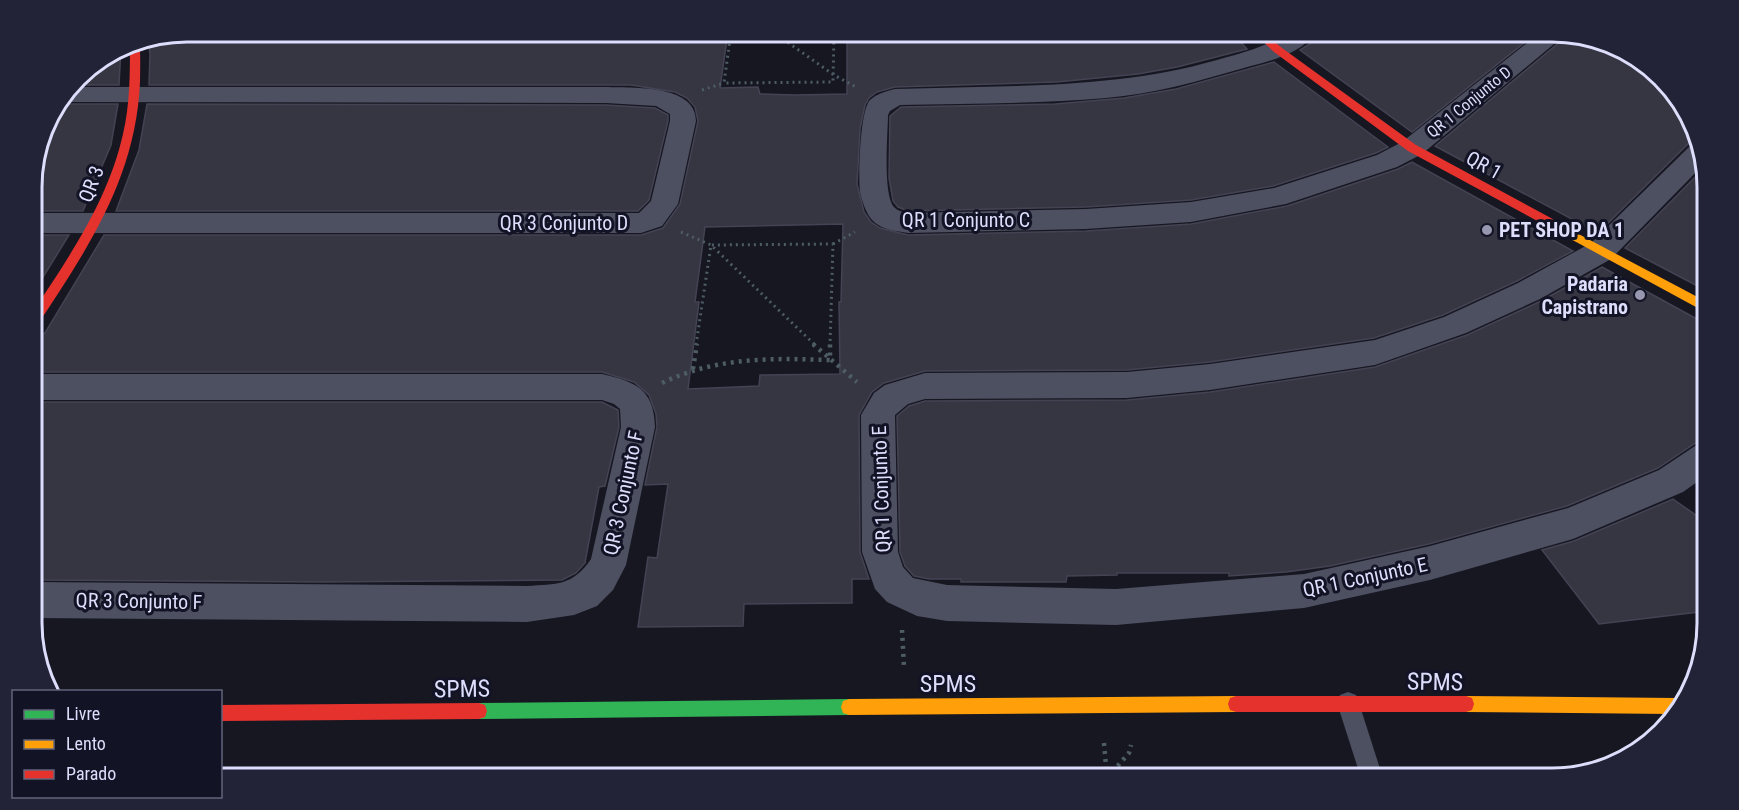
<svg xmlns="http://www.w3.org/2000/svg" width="1739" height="810" font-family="'Roboto Condensed',sans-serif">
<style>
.building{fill:#363643;stroke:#434354;stroke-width:1.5;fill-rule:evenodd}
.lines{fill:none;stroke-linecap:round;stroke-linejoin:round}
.path-far1{stroke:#4e5d63;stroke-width:3;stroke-dasharray:2 4;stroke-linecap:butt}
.path{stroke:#4e5d63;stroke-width:4.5;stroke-dasharray:3 5;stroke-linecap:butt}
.lane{fill:#4d5061;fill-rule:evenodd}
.street{fill:#4d5061;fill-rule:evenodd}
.fast{fill:#30b455;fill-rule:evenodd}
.slow{fill:#ff9f0a;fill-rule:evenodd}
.jam{fill:#e5322d;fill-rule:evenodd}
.poi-dot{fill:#9798af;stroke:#131326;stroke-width:2}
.labels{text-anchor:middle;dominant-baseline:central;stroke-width:6;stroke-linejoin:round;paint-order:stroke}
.far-street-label{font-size:16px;fill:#dcdefb;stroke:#131326}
.street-label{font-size:20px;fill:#dcdefb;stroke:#131326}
.poi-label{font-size:20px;font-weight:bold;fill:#dcdefb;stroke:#131326;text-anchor:start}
.near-street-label{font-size:24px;fill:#dcdefb;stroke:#131326}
.rim{fill:none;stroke:#dcdefb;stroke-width:3}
</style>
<rect width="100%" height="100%" fill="#171722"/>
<!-- building -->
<g class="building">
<path d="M187,32h541l-8,56 38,-1 2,7 34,1 53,-1v-62h385l15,17 -70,18 -39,7 -81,8 -162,5 -18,5 -8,6 -4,7 -5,24 -3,55 7,28 7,10 9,6 28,7 178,-4 105,-7 96,-18 111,-37 14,-7 161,89 -56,30 -74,34 -69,23 -164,24 -83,8 -202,1 -41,12 -12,9 -13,23 1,137 9,27h-17v24l-108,1 -1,22 -105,1 10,-70 9,1 11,-74 -23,1 12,-58 -1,-13 -7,-19 -15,-13 -32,-10h-570v-34l13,-5 59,-98h537l22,-7 17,-24 18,-83 -3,-14 -8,-9 -12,-6 -44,-7h-482l1,-31 -2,-15zM843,224l-2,78h-2l1,72 -80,1 -1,11 -71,3 11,-87h-4l10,-75z"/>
<polygon points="1328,32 1538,32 1412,132 1300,50"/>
<polygon points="1568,35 1612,43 1676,93 1696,142 1688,144 1598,233 1435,146"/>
<polygon points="121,48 119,85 73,85 84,70"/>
<polygon points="1274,62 1388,147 1376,153 1273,186 1191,200 1086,207 908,211 898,207 893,201 889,178 890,116 901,107 1055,104 1124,98 1176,89"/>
<polygon points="59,104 118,104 111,145 83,211 32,211 32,177 47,119"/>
<polygon points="147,104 606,105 655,108 668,115 668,121 649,200 638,211 116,211 139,150"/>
<polygon points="1706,166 1706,167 1707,291 1625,248"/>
<polygon points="32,235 69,235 32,295"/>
<polygon points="1602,267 1695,318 1707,322 1707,439 1694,444 1658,468 1567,506 1429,544 1330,566 1286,572 1229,576 1229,573 1117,573 1117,575 1067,576 1066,582 961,582 961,579 929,579 914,576 905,566 900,552 897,416 909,406 925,401 1127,400 1210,392 1375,367 1467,335 1541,301"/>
<polygon points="32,402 602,402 618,410 619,427 605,486 599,487 585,563 576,573 562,580 320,582 33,580"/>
<polygon points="1673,499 1707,523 1707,611 1599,624 1542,550 1574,541"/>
</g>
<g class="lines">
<!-- path-far1 -->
<g class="path-far1">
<polyline points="731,32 724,83 833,82 834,32"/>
<polyline points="773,32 834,75 856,87"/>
<polyline points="780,36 789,32"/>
<polyline points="702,90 724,83"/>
<polyline points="681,232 711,245 815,345"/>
<polyline points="833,244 855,232"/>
<polyline points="696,345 711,245 833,244 830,345"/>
</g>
<!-- path -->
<g class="path">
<polyline points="813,344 857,382"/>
<polyline points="693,369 697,344"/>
<path d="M662,383c54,-26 109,-25 168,-23v-16"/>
<polyline points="902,630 904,667"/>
<polyline points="1104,743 1107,778"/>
<polyline points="1107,778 1129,753 1131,745"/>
</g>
<!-- lane -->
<polygon class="lane" points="1348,692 1356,695 1359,703 1383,778 1361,778 1337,703 1340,695"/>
<!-- street -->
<g class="street">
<path d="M1289,32h27c-16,23 -47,29 -72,36 -45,13 -91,26 -138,30 -68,6 -138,5 -206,7l-10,6 -2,4c0,18 -6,82 7,93 3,3 9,4 13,5l178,-4 105,-7 83,-14 103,-33 25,-13 139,-110 25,2 -144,120 -25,13 -111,37 -95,18 -105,7 -178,4c-11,-2 -26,-3 -35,-12 -7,-7 -11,-20 -13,-29 -2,-16 0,-82 10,-92 6,-6 17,-9 25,-11 108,-4 218,1 322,-29 28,-8 47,-12 72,-28z"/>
<path d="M72,87h534c26,1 90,-3 90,34l-18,83 -16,22 -21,7h-609v-20h607l12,-12 19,-80v-7l-14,-8 -50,-3 -546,-1z"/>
<polygon points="1697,144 1705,163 1611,259 1540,299 1466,333 1375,365 1210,390 1127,398 925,399 908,404 895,415 898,552 903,567 913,578 947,585 1116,589 1304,574 1430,546 1568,508 1659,470 1695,446 1707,441 1707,475 1683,492 1573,539 1430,580 1304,608 1116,625 947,621 917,616 887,602 875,589 862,552 861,415 874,393 885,385 925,373 1127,372 1210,364 1375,340 1444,317 1518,283 1591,243 1690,146"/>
<path d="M32,374h570c34,8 52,15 53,53l-29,138 -13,25 -16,16 -23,9 -47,7 -494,-4v-36l494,4c29,-2 46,0 64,-27l30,-132 -1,-18 -6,-5 -12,-4h-570z"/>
</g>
<!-- fast -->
<polygon class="fast" points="849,699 855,701 857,707 855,713 849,715 479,719 473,717 471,711 473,705 479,703"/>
<!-- slow -->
<g class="slow">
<polygon points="1571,230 1707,302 1707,313 1567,237 1565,234 1567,231"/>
<polygon points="1236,696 1242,698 1244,704 1242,710 1236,712 849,715 843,713 841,707 843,701 849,699"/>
<polygon points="1466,696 1677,698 1682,700 1670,714 1466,712 1460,710 1458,704 1460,698"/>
</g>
<!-- jam -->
<g class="jam">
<polygon points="1253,32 1263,32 1282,48 1416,145 1575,231 1577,234 1575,237 1567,237 1408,151 1274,52"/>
<path d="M139,41c2,13 1,28 1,41 -4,96 -53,168 -104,245l-4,2v-16c37,-56 76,-112 91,-179 7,-29 7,-61 7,-91z"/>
<polygon points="1236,696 1466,696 1472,698 1474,704 1472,710 1466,712 1236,712 1230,710 1228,704 1230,698"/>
<polygon points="479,703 485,705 487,711 485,717 479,719 220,721 220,705"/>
</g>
</g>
<!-- markers -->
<g class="poi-dot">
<circle cx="1487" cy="230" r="6"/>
<circle cx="1640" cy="295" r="6"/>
</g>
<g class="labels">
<!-- far-street labels -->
<g class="far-street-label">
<text transform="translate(1469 102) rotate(-39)">QR 1 Conjunto D</text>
</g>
<!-- street labels -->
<g class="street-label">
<text transform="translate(1484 165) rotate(29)">QR 1</text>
<text transform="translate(91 184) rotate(-69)">QR 3</text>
<text x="966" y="220">QR 1 Conjunto C</text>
<text x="564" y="223">QR 3 Conjunto D</text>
<text transform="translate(881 489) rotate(-92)">QR 1 Conjunto E</text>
<text transform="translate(623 493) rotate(-78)">QR 3 Conjunto F</text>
<text transform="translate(1365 577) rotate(-12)">QR 1 Conjunto E</text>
<text transform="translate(139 601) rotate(1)">QR 3 Conjunto F</text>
</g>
<!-- poi labels -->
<g class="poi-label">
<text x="1499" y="230">PET SHOP DA 1</text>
<text x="1628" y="284" text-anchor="end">Padaria<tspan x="1628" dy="23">Capistrano</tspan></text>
</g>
<!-- near-street labels -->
<g class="near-street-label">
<text transform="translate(1435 682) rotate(1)">SPMS</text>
<text x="948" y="684">SPMS</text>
<text transform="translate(462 689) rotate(-1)">SPMS</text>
</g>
</g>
<!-- crop -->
<path d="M0 0H1739V810H0ZM187 42H1552A145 145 0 0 1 1697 187V623A145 145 0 0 1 1552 768H187A145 145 0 0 1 42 623V187A145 145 0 0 1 187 42Z" fill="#232337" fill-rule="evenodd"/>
<path class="rim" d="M187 42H1552A145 145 0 0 1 1697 187V623A145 145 0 0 1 1552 768H187A145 145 0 0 1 42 623V187A145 145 0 0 1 187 42Z"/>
<!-- legend -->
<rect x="12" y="690" width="210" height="108" fill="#131326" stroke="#63647b" stroke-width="1.5"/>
<rect x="24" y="710" width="30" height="9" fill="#30b455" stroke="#63647b" stroke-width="1.5"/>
<text x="66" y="720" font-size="18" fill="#dcdefb">Livre</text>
<rect x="24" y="740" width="30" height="9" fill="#ff9f0a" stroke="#63647b" stroke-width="1.5"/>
<text x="66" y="750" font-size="18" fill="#dcdefb">Lento</text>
<rect x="24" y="770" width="30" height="9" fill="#e5322d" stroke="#63647b" stroke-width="1.5"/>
<text x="66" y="780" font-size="18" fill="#dcdefb">Parado</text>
</svg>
